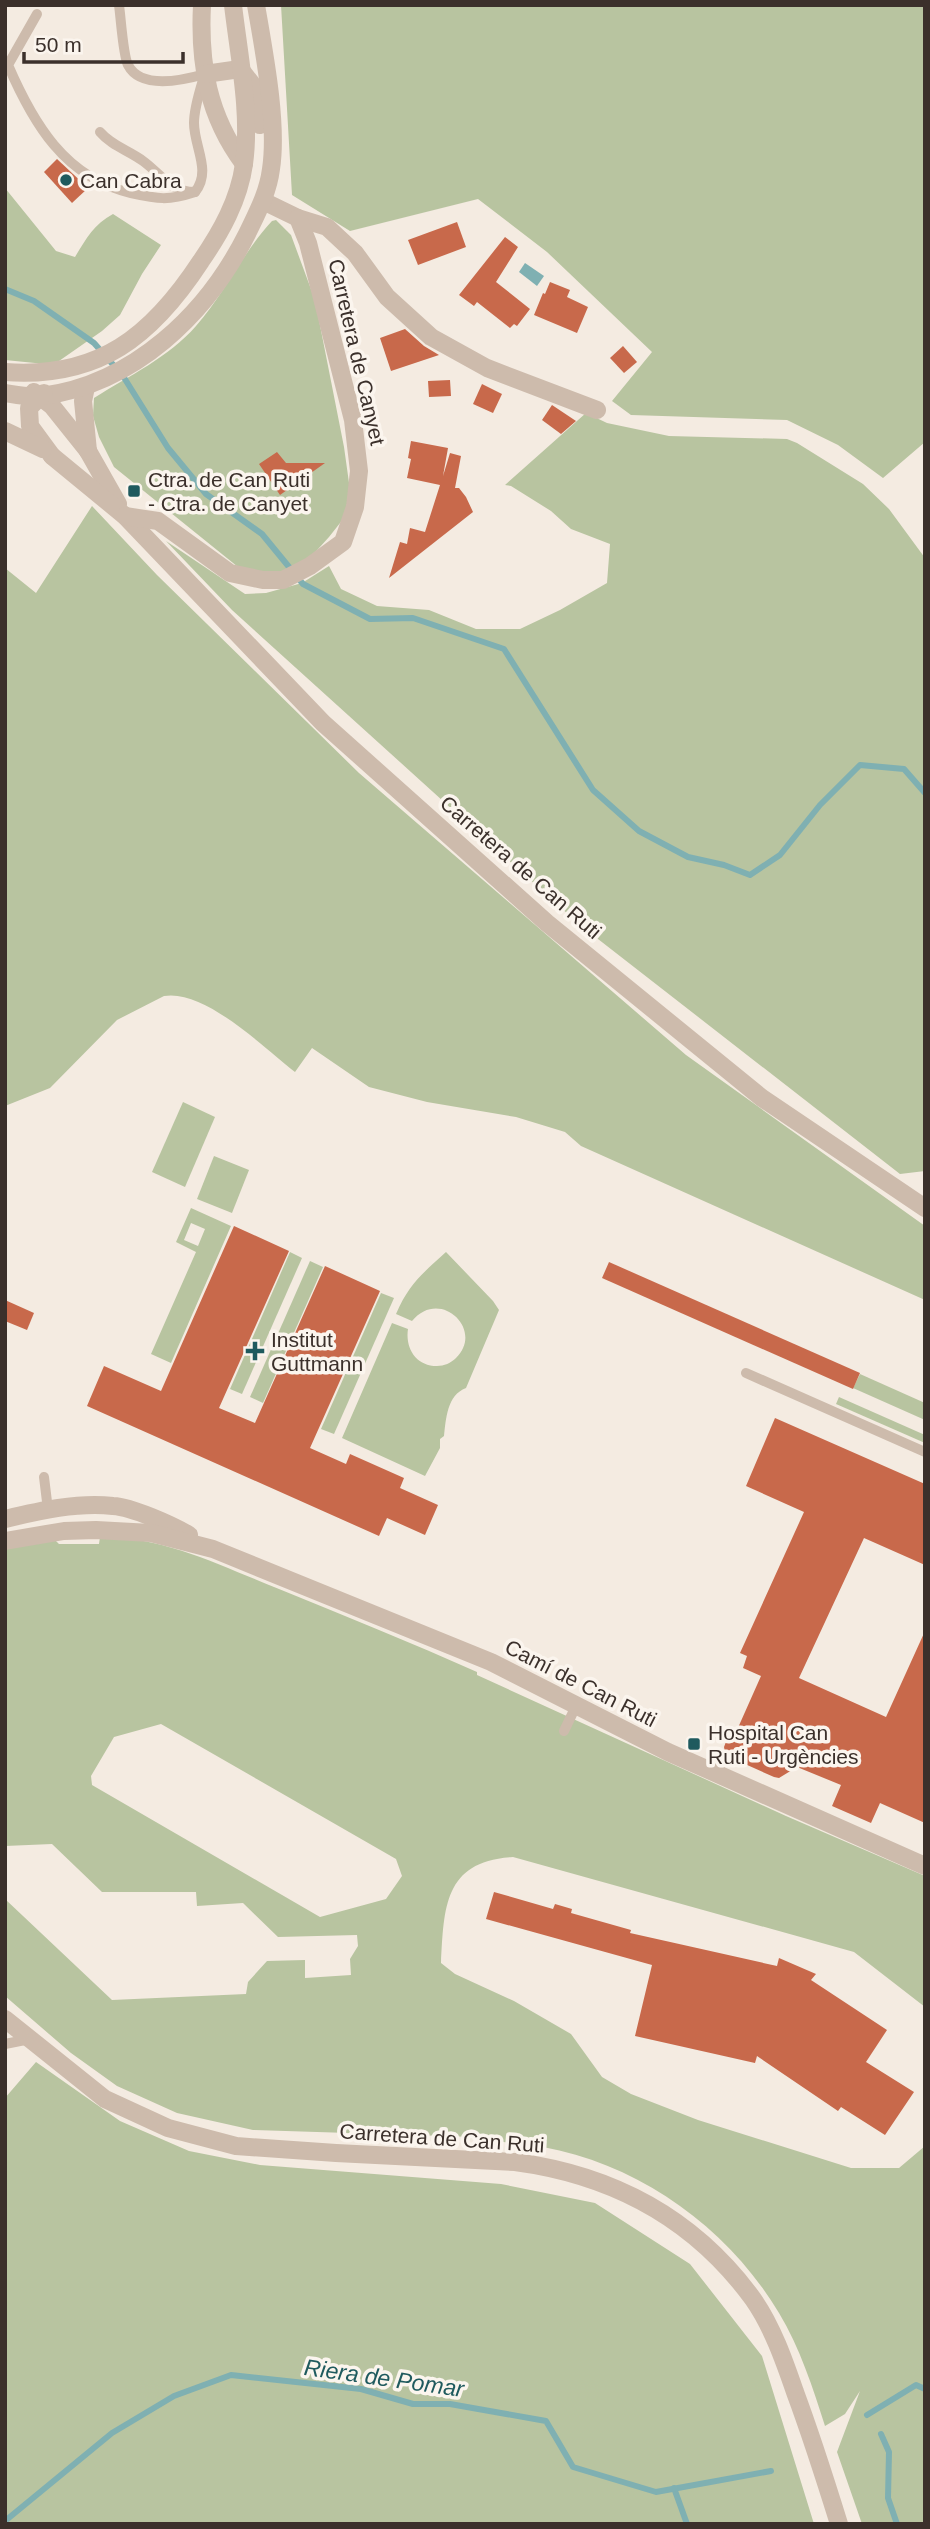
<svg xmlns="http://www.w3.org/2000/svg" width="930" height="2529" font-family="Helvetica,sans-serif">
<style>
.green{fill:#b8c4a0;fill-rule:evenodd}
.water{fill:#7fb0b2}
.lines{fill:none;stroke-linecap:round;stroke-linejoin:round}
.stream{stroke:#7fb0b2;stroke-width:6}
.building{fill:#c8694b}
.service{stroke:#cdbbac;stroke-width:10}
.minor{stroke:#cdbbac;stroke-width:18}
.tertiary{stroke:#cdbbac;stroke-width:18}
.poi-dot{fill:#1f5a5e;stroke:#fbf5ee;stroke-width:2.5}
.labels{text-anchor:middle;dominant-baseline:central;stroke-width:7;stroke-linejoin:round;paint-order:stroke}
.poi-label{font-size:21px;fill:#3b302b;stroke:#fbf5ee;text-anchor:start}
.street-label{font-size:21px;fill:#3b302b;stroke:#fbf5ee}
.water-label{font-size:23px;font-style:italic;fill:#1f5a5e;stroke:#fbf5ee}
</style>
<rect width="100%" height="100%" fill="#f4ebe1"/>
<!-- green -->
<g class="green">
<polygon points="281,5 925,5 925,442 883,478 838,445 787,420 631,415 612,401 652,352 547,252 478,199 350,231 292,195"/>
<path d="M5,188l51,63 19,6c11,-18 19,-33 38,-43l48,31 -19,29 -22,41 -18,16 -43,30 -14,3 -40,-4z"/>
<path d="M276,220l15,15 24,65 29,147 6,43 -6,28 -15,19 -20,22 -32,19 -34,-7 -129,-104 -15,-30 -6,-21 1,-18c35,-22 75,-41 102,-72 29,-33 47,-74 76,-105z"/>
<polygon points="586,413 607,423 669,436 787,439 797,443 863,484 889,509 925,558 925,1171 900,1174 580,925 232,610 166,541 245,594 266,593 302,583 329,566 341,589 377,606 429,610 476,629 520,629 560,610 607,583 610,544 571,529 551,511 511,486 505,485"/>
<path d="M92,506l65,69 202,198 327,282 239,171v74l-344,-154 -16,-14 -49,-15 -89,-15 -58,-15 -57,-39 -17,24c-31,-24 -90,-83 -131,-76l-47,24 -67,68 -45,18v-538l31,25z"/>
<polygon points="183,1102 215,1117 185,1187 152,1172"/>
<polygon points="214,1156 249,1170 232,1213 197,1199"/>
<path d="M191,1208l40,18 -60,137 -20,-9 45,-102 -20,-10zM191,1223l14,6 -7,17 -14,-6z"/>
<polygon points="290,1252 302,1258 242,1394 230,1389"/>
<path d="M446,1252l47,49 6,9 -33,78c-19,7 -20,31 -22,48l-4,3v9l-15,28 -83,-38 50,-115 16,6c-3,19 8,37 29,37 7,0 14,-3 19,-8 29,-28 -16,-71 -44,-37l-16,-7c13,-30 26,-40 50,-62z"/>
<polygon points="310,1261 323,1267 263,1403 250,1397"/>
<polygon points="381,1293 394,1298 334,1434 321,1429"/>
<polygon points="860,1374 925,1403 925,1420 853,1388"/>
<polygon points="839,1397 925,1435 925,1443 836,1404"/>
<path d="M100,1537c63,-1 121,29 179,52 66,27 133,54 198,83v3l309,141 139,60v131l-71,-55 -341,-95c-69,4 -69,50 -72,106l14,11 59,27 57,33 31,43 29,17 67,26 153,48h48l26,-22v378h-63l-25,-72 23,-61 -15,23 -20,12c-12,-38 -25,-78 -46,-113 -51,-85 -138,-148 -236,-166 -22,-4 -46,-5 -69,-8l1,-2 -222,-7 -76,-17 -60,-27 -46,-33 -66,-57v-97l107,101 134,-6 2,-12 19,-21 38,-1v18l46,-3 -1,-16 8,-13 -1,-11 -79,2 -35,-34 -46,3 -1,-14h-94l-50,-48 -47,2v-300l48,-8 6,6h40zM161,1724l235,135 6,17 -16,23 -66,18 -228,-132 -1,-9 23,-39z"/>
<polygon points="36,2062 120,2121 189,2151 260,2165 501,2184 595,2203 690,2264 762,2356 814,2524 5,2524 5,2098"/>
</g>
<!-- water -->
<polygon class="water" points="525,263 544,276 537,286 519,272"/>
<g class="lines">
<!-- stream -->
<g class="stream">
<polyline points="5,289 34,301 94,343 123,376 168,448 206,494 262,534 303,584 370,619 413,618 504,649 593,790 639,831 688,857 724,865 750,875 780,855 820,805 860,765 904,769 925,793"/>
<polyline points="867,2415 916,2385 925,2389"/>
<polyline points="881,2434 889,2452 888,2498 897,2524"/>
<polyline points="674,2488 687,2524"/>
<polyline points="5,2521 112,2433 174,2396 231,2375 361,2389 413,2404 450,2404 546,2421 573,2467 656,2492 771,2471"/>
</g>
</g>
<!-- building -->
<g class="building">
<polygon points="57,159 88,188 72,203 44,172"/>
<polygon points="457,222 466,247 418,265 408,240"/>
<polygon points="505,237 518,247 496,282 530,309 517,326 514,324 510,328 477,302 474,306 459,295"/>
<polygon points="550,282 570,290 567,297 588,307 577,333 534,315 543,293 545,294"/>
<polygon points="405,329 424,346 439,355 391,371 380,338"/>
<polygon points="623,346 637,362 624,373 610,358"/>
<polygon points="450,380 451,396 429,397 428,381"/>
<polygon points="482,384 502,394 493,413 473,404"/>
<polygon points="552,405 576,421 561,434 542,420"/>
<polygon points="411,441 448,448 443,476 450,453 461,456 455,488 459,488 466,497 473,512 389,578 400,542 407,544 410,528 425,532 440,485 407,478 411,459 408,458"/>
<polygon points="277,452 286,463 325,463 280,495 259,464"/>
<polygon points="234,1226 289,1251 219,1408 255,1423 325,1266 380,1291 310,1448 346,1464 350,1454 404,1478 400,1488 438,1505 425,1535 387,1518 379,1536 87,1406 104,1366 161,1391"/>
<polygon points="609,1262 860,1373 853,1389 602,1278"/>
<polygon points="5,1300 34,1313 27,1330 5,1321"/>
<polygon points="775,1418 925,1484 925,1565 864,1538 799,1678 886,1717 925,1631 925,1823 880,1803 871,1823 832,1806 841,1785 797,1767 779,1778 774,1777 727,1756 725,1752 724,1747 729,1734 737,1730 761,1676 743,1668 747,1656 740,1653 804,1512 746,1486"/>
<polygon points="494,1892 553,1909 555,1904 572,1909 571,1913 631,1930 630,1933 777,1966 779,1958 816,1974 811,1980 887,2030 866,2062 914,2092 885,2135 841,2107 838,2111 757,2056 755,2063 635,2036 652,1965 486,1919"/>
</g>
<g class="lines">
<!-- service -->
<g class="service">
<path d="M119,5c2,14 4,50 9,60 13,25 56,15 77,9"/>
<path d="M37,14l-29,51c25,58 57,113 123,128 27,6 37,8 64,-1"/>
<path d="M100,132c12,14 28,18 43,29 18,13 27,31 52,31 17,-21 -1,-45 -1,-69 0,-14 5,-30 9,-43"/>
<polyline points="746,1373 925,1452"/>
<polyline points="44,1477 48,1510"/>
<polyline points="564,1731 577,1704"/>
<polyline points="5,2044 30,2039"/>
</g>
<!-- minor -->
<g class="minor">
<polyline points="263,201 298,218 327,227 355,253 387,297 431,337 487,368 597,410"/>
<polyline points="88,451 118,504"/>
<polyline points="52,456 125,516 323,723 547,923 762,1098 925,1208"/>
<polyline points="125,516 158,521 230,573 263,580 283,580 310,566 343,542 355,507 359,471 353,420 308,243 298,218"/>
<path d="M5,1519c34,-8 72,-17 108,-13 19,1 59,19 76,29"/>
<polyline points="5,1541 64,1531 96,1530 151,1533 213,1549 491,1662 668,1752 925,1866"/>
<path d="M5,2019l100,80 63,29 68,18 100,7 179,9c98,13 179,56 238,137 19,27 31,61 42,93 16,43 30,87 44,132"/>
</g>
<!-- tertiary -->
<g class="tertiary">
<path d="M202,5c-3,59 6,111 42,159"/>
<polyline points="241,70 255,88 260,125"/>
<polyline points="205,74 240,69"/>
<path d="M5,372c94,7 147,-36 196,-111 20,-29 38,-61 43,-97 7,-51 -5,-107 -11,-159"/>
<polyline points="86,387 83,401 88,451"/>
<polyline points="34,392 52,406 88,451"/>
<path d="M5,393c12,2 25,5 37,3 92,-12 165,-82 205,-162 10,-21 21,-41 24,-65 7,-46 -7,-117 -15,-164"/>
<polyline points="44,393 29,408 30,426 52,456"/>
<polyline points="5,431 43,449"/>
</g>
</g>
<!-- markers -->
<g class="poi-dot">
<circle cx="66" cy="180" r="7"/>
<rect x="127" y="484" width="14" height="14" rx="3.5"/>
<path d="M251.5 1340.5h7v7h7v7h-7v7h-7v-7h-7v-7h7z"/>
<rect x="687" y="1737" width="14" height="14" rx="3.5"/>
</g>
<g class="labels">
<!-- poi labels -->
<g class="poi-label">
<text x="80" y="180">Can Cabra</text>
<text x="148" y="479">Ctra. de Can Ruti<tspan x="148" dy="24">- Ctra. de Canyet</tspan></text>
<text x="271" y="1339">Institut<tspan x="271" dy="24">Guttmann</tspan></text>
<text x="708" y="1732">Hospital Can<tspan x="708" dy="24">Ruti - Urgències</tspan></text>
</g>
<!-- street labels -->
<g class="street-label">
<text transform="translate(357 352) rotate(77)">Carretera de Canyet</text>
<text transform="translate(521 867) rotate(41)">Carretera de Can Ruti</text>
<text transform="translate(581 1683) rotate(27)">Camí de Can Ruti</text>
<text transform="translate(442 2138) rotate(4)">Carretera de Can Ruti</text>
</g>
<!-- water labels -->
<g class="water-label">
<text transform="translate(384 2378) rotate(8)">Riera de Pomar</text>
</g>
</g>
<!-- border -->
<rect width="930" height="2529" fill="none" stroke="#3b302b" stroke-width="14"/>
<!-- scale -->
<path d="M24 52v10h159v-10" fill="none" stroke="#3b302b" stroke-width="3.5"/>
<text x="35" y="52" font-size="21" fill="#3b302b" stroke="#fbf5ee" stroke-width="5" paint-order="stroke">50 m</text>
</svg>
